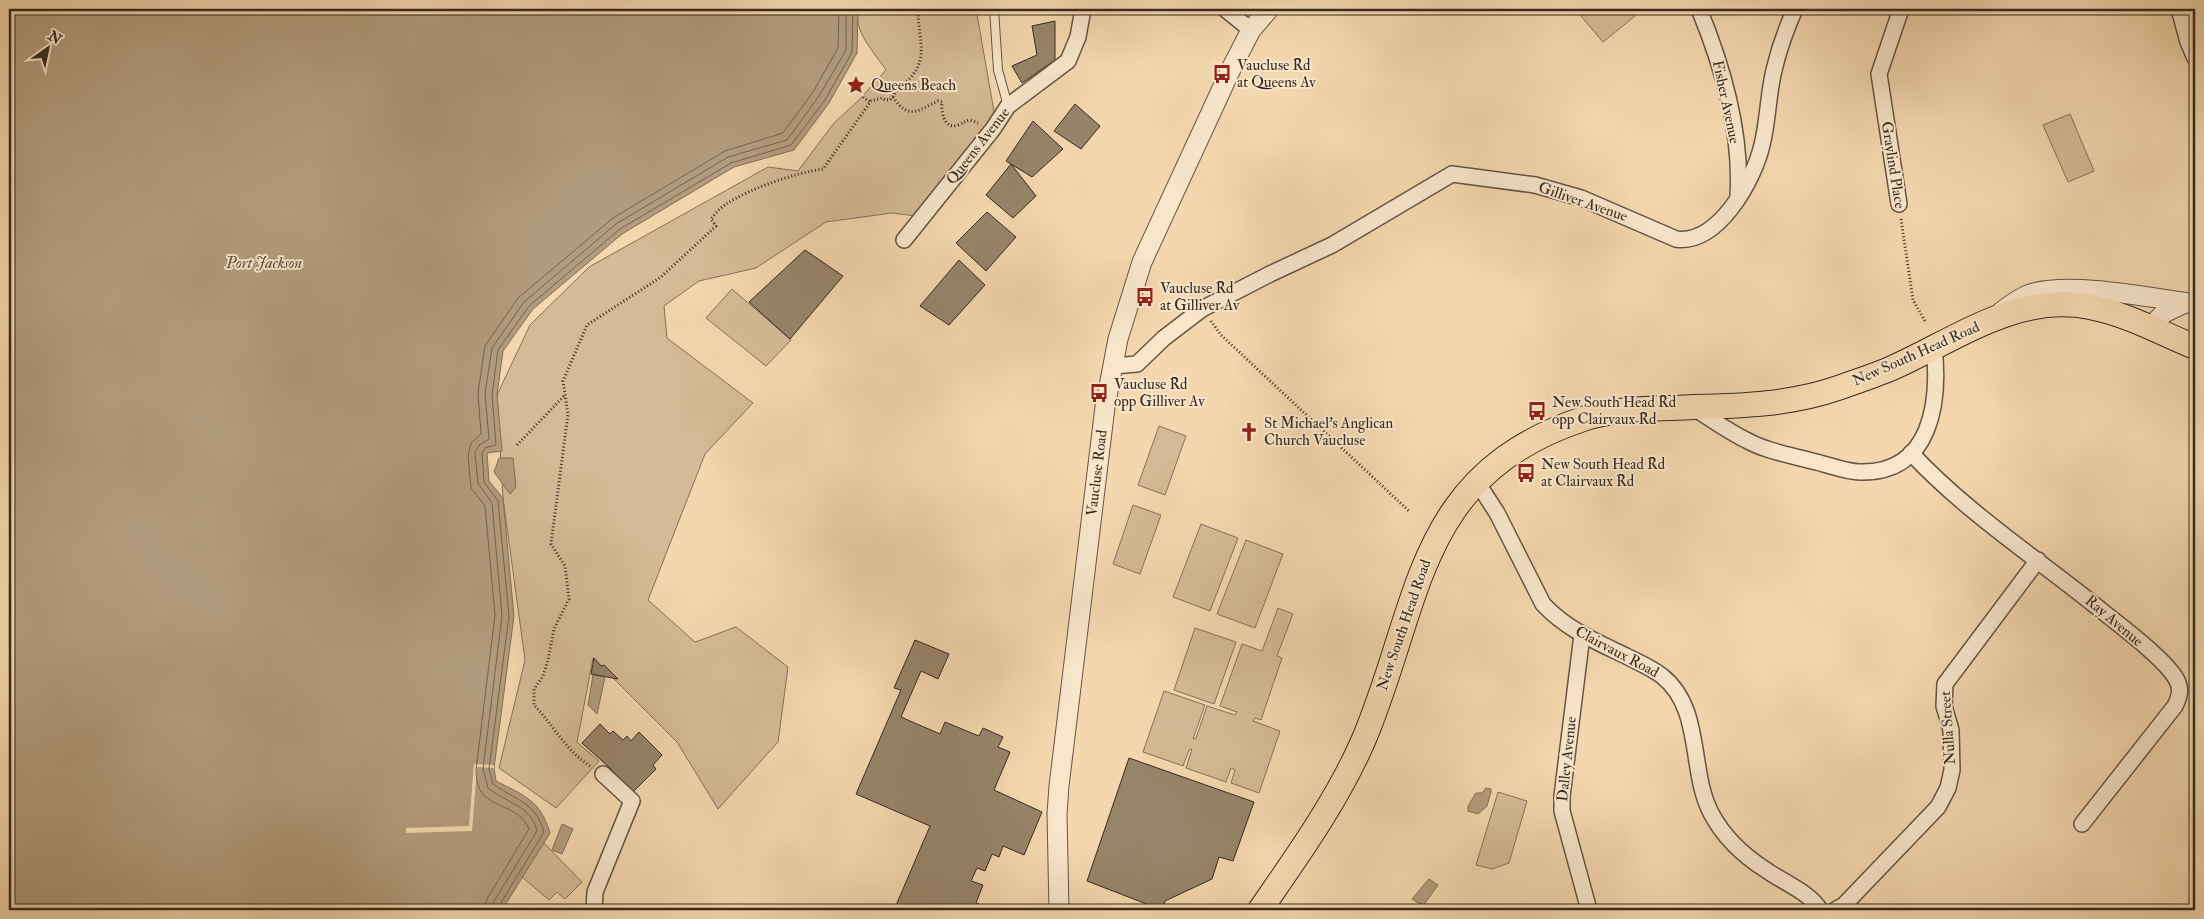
<svg xmlns="http://www.w3.org/2000/svg" width="2204" height="919" font-family="'IM FELL Double Pica',serif">
<style>
.green{fill:#d4ba96;stroke:#84725a}
.water{fill:#b39c7d;stroke:#816e57}
.pier{fill:#f4d7ae}
.lines{fill:none;stroke-linecap:round;stroke-linejoin:round}
.shore{stroke:#74634e;stroke-width:1}
.building{fill:#988469;stroke:#352a1f}
.service-casing{stroke:#655543;stroke-width:10}
.minor-casing{stroke:#655543;stroke-width:18}
.tertiary-casing{stroke:#655543;stroke-width:21}
.primary-casing{stroke:#352a1f;stroke-width:26}
.path{stroke:#352a1f;stroke-width:3;stroke-dasharray:1 2.5;stroke-linecap:butt}
.service{stroke:#f8e5ca;stroke-width:8}
.minor{stroke:#f8e5ca;stroke-width:15}
.tertiary{stroke:#f8e5ca;stroke-width:19}
.primary{stroke:#f4d7ae;stroke-width:24}
.labels{text-anchor:middle;dominant-baseline:central;stroke-width:4;stroke-linejoin:round;paint-order:stroke}
.poi-label{font-size:15px;fill:#352a1f;stroke:#f8e5ca;text-anchor:start}
.street-label{font-size:15px;fill:#352a1f;stroke:#f8e5ca}
.water-label{font-size:16px;font-style:italic;fill:#5b4c3b;stroke:#f8e5ca}
</style>
<rect width="100%" height="100%" fill="#f4d7ae"/>
<filter id="stains"><feTurbulence type="fractalNoise" baseFrequency=".004" numOctaves="4"/><feColorMatrix values="0 0 0 0 .2 0 0 0 0 .09 0 0 0 0 .02 0 0 0 .5 -.17"/></filter>
<radialGradient id="worn" r=".72"><stop offset=".6" stop-color="#630" stop-opacity="0"/><stop offset="1" stop-color="#630" stop-opacity=".3"/></radialGradient>
<!-- green -->
<g class="green">
<path d="M858,9h118l19,108 -79,99 -24,-3 -66,9 -70,46 -57,13 -35,25 3,32 86,65 -48,51 -57,146 47,42 41,-15 52,40 -10,75 -60,67 -41,-67 -84,-84 -16,84 22,19 -43,47 -57,-40 26,-108 -22,-162 -6,-103 33,-70 59,-58 179,-100 30,4 36,-48 25,-23 27,-30c-12,-18 -33,-39 -28,-61z"/>
<polygon points="1575,9 1629,9 1635,16 1603,42"/>
<polygon points="2070,114 2094,171 2068,182 2043,125"/>
<polygon points="732,289 791,340 766,366 706,318"/>
<polygon points="1159,426 1186,436 1165,495 1138,485"/>
<polygon points="1133,505 1161,515 1140,574 1113,564"/>
<polygon points="1201,524 1238,538 1210,611 1173,597"/>
<polygon points="1246,540 1283,554 1255,628 1217,614"/>
<polygon points="1278,608 1293,614 1277,656 1282,658 1261,720 1255,718 1253,721 1280,731 1259,793 1231,783 1235,770 1231,768 1226,782 1186,768 1192,749 1189,750 1183,766 1143,752 1164,691 1205,705 1193,739 1196,738 1207,706 1235,715 1237,712 1220,706 1242,644 1262,651"/>
<polygon points="1195,628 1236,642 1214,704 1174,690"/>
<polygon points="1498,792 1527,801 1509,863 1492,869 1476,865"/>
<polygon points="543,842 582,882 565,899 557,892 549,900 522,877"/>
</g>
<!-- water -->
<g class="water">
<path d="M9,9h849l-1,44 -28,50 -35,47 -60,17 -112,67 -89,75 -30,42 -6,44 5,56 -15,2 2,28 14,17 11,118 -20,152 2,13c29,15 44,19 54,52l-48,77h-493z"/>
<polygon points="499,458 513,458 516,487 510,494 494,472"/>
<polygon points="593,675 605,677 597,714 588,705"/>
<polygon points="1486,788 1491,789 1491,792 1487,806 1478,814 1468,811 1468,806 1476,793 1482,793"/>
<polygon points="562,824 573,829 562,854 552,850"/>
<polygon points="1429,879 1438,885 1423,906 1412,899"/>
</g>
<!-- pier -->
<polygon class="pier" points="474,764 494,765 494,768 477,767 472,831 406,833 406,828 469,826"/>
<g class="lines">
<!-- shore -->
<g class="shore">
<path d="M484,910l3,-11 42,-70c-9,-23 -39,-21 -49,-39 -3,-6 -4,-14 -4,-20l19,-155 -10,-109 -14,-18 -3,-32 3,-13 10,-9 -3,-41 7,-47 33,-48 95,-80 112,-67 58,-18 30,-41 25,-44 1,-39"/>
<path d="M492,910l1,-7 44,-72c-6,-26 -31,-28 -49,-43l-5,-19 19,-153 -10,-113 -14,-20 -3,-30 4,-8 10,-6 -4,-45 7,-46 32,-46 92,-78 112,-67 59,-17 32,-44 27,-46v-41"/>
<path d="M498,910l1,-4 45,-74c-8,-30 -29,-32 -51,-48l-4,-15 20,-153 -11,-115 -14,-19 -2,-29 3,-5 11,-3 -4,-50 6,-45 31,-44 91,-77 111,-66 60,-18 34,-45 27,-48 1,-43"/>
</g>
</g>
<!-- building -->
<g class="building">
<polygon points="1055,21 1055,60 1022,83 1012,66 1037,55 1032,26"/>
<polygon points="1075,104 1100,126 1081,149 1054,131"/>
<polygon points="1033,121 1063,149 1032,177 1006,161"/>
<polygon points="1011,164 1036,196 1013,218 986,195"/>
<polygon points="987,212 1016,237 986,271 956,243"/>
<polygon points="805,250 843,276 790,339 749,302"/>
<polygon points="959,260 985,285 949,325 920,306"/>
<polygon points="915,640 949,654 938,679 921,671 901,717 940,734 945,722 979,736 983,728 1003,737 998,747 1010,752 994,790 1042,812 1024,855 1003,846 999,857 992,854 985,871 977,868 971,881 983,885 976,903 994,910 894,910 930,826 856,794 901,690 894,688"/>
<polygon points="594,658 601,666 604,665 618,679 591,674"/>
<polygon points="600,724 610,734 613,731 623,740 627,736 631,741 639,732 662,755 653,765 656,769 632,793 610,768 582,743"/>
<polygon points="1129,758 1254,802 1233,861 1219,857 1212,879 1165,901 1162,910 1087,881"/>
</g>
<g class="lines">
<!-- service casing -->
<g class="service-casing">
<polyline id="service" points="994,9 998,70 1008,106"/>
</g>
<!-- minor casing -->
<g class="minor-casing">
<g id="minor">
<polyline points="1225,9 1251,30"/>
<path d="M1699,9c24,58 43,124 39,187"/>
<polyline points="2179,9 2188,42 2195,58"/>
<polyline points="1899,204 1879,74 1901,9"/>
<polyline points="904,240 993,129 1008,106 1068,61 1078,37 1083,9"/>
<path d="M1113,366l24,-2 27,-26 38,-29 68,-35 62,-29 120,-71 83,11 46,13 95,41c42,6 78,-59 86,-94 6,-24 6,-50 12,-75 5,-21 12,-41 21,-61"/>
<path d="M1694,408c17,11 34,23 52,32 20,11 44,15 66,21 15,3 33,11 48,11 72,2 80,-71 74,-125"/>
<path d="M1911,453c56,60 127,106 191,158 20,16 60,46 73,66 7,10 5,19 0,29l-93,118"/>
<path d="M1477,482l20,31 46,91c23,25 52,37 83,52 12,6 26,12 36,20 41,32 27,95 49,137 12,23 33,43 55,57 15,11 45,23 54,40"/>
<polyline points="1582,635 1562,796 1562,811 1589,910"/>
<polyline points="594,910 595,892 632,801 603,774"/>
<polyline points="1835,910 1844,905 1938,807 1948,788 1952,770 1951,730 1944,706 1945,684 2038,560"/>
</g>
</g>
<!-- tertiary casing -->
<g class="tertiary-casing">
<g id="tertiary">
<path d="M2001,312c9,-7 18,-14 29,-18 40,-13 122,4 165,10"/>
<polyline points="2150,328 2164,313 2185,303"/>
<polyline points="1059,910 1057,814 1059,786 1105,407 1118,339 1142,262 1231,69 1251,30 1269,9"/>
</g>
</g>
<!-- primary casing -->
<g class="primary-casing">
<path id="primary" d="M1260,910c38,-55 77,-109 104,-171 58,-138 51,-264 219,-320 36,-12 75,-10 112,-12 48,-1 97,-3 143,-19 17,-6 35,-12 52,-19 64,-28 127,-77 200,-62 37,7 71,26 105,40"/>
</g>
<!-- path -->
<g class="path">
<polyline points="863,97 870,102"/>
<path d="M893,97c16,24 25,13 45,4l4,1c-1,10 2,28 16,23 5,-2 7,-4 12,-5l8,3"/>
<polyline points="1901,219 1913,300 1925,321"/>
<polyline points="1211,321 1221,335 1410,512"/>
<polyline points="517,445 565,395"/>
<path d="M590,766c-23,-14 -37,-41 -56,-61v-16l9,-13 5,-16 6,-31 15,-30 -4,-33 -14,-22 17,-130 -5,-33 24,-56 74,-48 55,-51 -5,-7c4,-5 9,-11 14,-14 23,-16 70,-32 98,-36l48,-68 11,-3 3,2h5c4,-4 5,-9 9,-12 34,-26 19,-44 19,-79"/>
</g>
<!-- service -->
<use href="#service" class="service"/>
<!-- minor -->
<use href="#minor" class="minor"/>
<!-- tertiary -->
<use href="#tertiary" class="tertiary"/>
<!-- primary -->
<use href="#primary" class="primary"/>
</g>
<!-- icons -->
<defs>
<g id="bus-bare" transform="scale(1.5)"><path d="M-5-6H5V4H4V6H2V4H-2V6H-4V4H-5ZM-3.5-4V0h7V-4ZM-3.5 1.2v1.5H-2V1.2ZM2 1.2v1.5H3.5V1.2Z" fill="#8f2418" stroke="#f8e5ca" stroke-width="2.5" paint-order="stroke"/></g>
<g id="sight-bare" transform="scale(1.5)"><path d="M0-6L1.8-2.2L6-1.7L2.9 1.2L3.7 5.4L0 3.3L-3.7 5.4L-2.9 1.2L-6-1.7L-1.8-2.2Z" fill="#8f2418" stroke="#f8e5ca" stroke-width="2.5" paint-order="stroke"/></g>
<g id="church-bare" transform="scale(1.5)"><path d="M-1.2-6h2.4v3.5h3.3v2.4h-3.3V6h-2.4V-.1h-3.3v-2.4h3.3Z" fill="#8f2418" stroke="#f8e5ca" stroke-width="2.5" paint-order="stroke"/></g>
</defs>
<g fill-rule="evenodd">
<use href="#bus-bare" x="1222" y="74"/>
<use href="#sight-bare" x="856" y="85"/>
<use href="#bus-bare" x="1145" y="297"/>
<use href="#bus-bare" x="1099" y="393"/>
<use href="#bus-bare" x="1537" y="411"/>
<use href="#church-bare" x="1249" y="432"/>
<use href="#bus-bare" x="1526" y="473"/>
</g>
<g class="labels">
<!-- poi labels -->
<g class="poi-label">
<text x="1237" y="65">Vaucluse Rd<tspan x="1237" dy="17">at Queens Av</tspan></text>
<text x="871" y="85">Queens Beach</text>
<text x="1160" y="288">Vaucluse Rd<tspan x="1160" dy="17">at Gilliver Av</tspan></text>
<text x="1114" y="384">Vaucluse Rd<tspan x="1114" dy="17">opp Gilliver Av</tspan></text>
<text x="1552" y="402">New South Head Rd<tspan x="1552" dy="17">opp Clairvaux Rd</tspan></text>
<text x="1264" y="423">St Michael’s Anglican<tspan x="1264" dy="17">Church Vaucluse</tspan></text>
<text x="1541" y="464">New South Head Rd<tspan x="1541" dy="17">at Clairvaux Rd</tspan></text>
</g>
<!-- street labels -->
<g class="street-label">
<text transform="translate(1726 102) rotate(78)">Fisher Avenue</text>
<text transform="translate(978 146) rotate(-52)">Queens Avenue</text>
<text transform="translate(1893 165) rotate(81)">Graylind Place</text>
<text transform="translate(1583 202) rotate(19)">Gilliver Avenue</text>
<text transform="translate(1916 354) rotate(-24)">New South Head Road</text>
<text transform="translate(1097 473) rotate(-83)">Vaucluse Road</text>
<text transform="translate(2114 621) rotate(40)">Ray Avenue</text>
<text transform="translate(1404 625) rotate(-71)">New South Head Road</text>
<text transform="translate(1617 652) rotate(28)">Clairvaux Road</text>
<text transform="translate(1948 728) rotate(-94)">Nulla Street</text>
<text transform="translate(1567 759) rotate(-84)">Dalley Avenue</text>
</g>
<!-- water labels -->
<g class="water-label">
<text x="264" y="263">Port Jackson</text>
</g>
</g>
<!-- margin -->
<rect width="2204" height="919" fill="none" stroke="#f4d7ae" stroke-width="30"/>
<rect x="10" y="10" width="2184" height="899" fill="none" stroke="#352a1f" stroke-width="2.5"/>
<rect x="15" y="15" width="2174" height="889" fill="none" stroke="#352a1f"/>
<!-- north arrow -->
<g transform="translate(48 48) rotate(33)" stroke="#f8e5ca" stroke-width="4" paint-order="stroke">
<path d="M0-4L9 19L0 12L-9 19Z" fill="#352a1f"/>
<text y="-8" font-size="14" font-weight="bold" text-anchor="middle" fill="#352a1f">N</text>
</g>
<rect width="100%" height="100%" filter="url(#stains)"/>
<rect width="100%" height="100%" fill="url(#worn)"/>
</svg>
